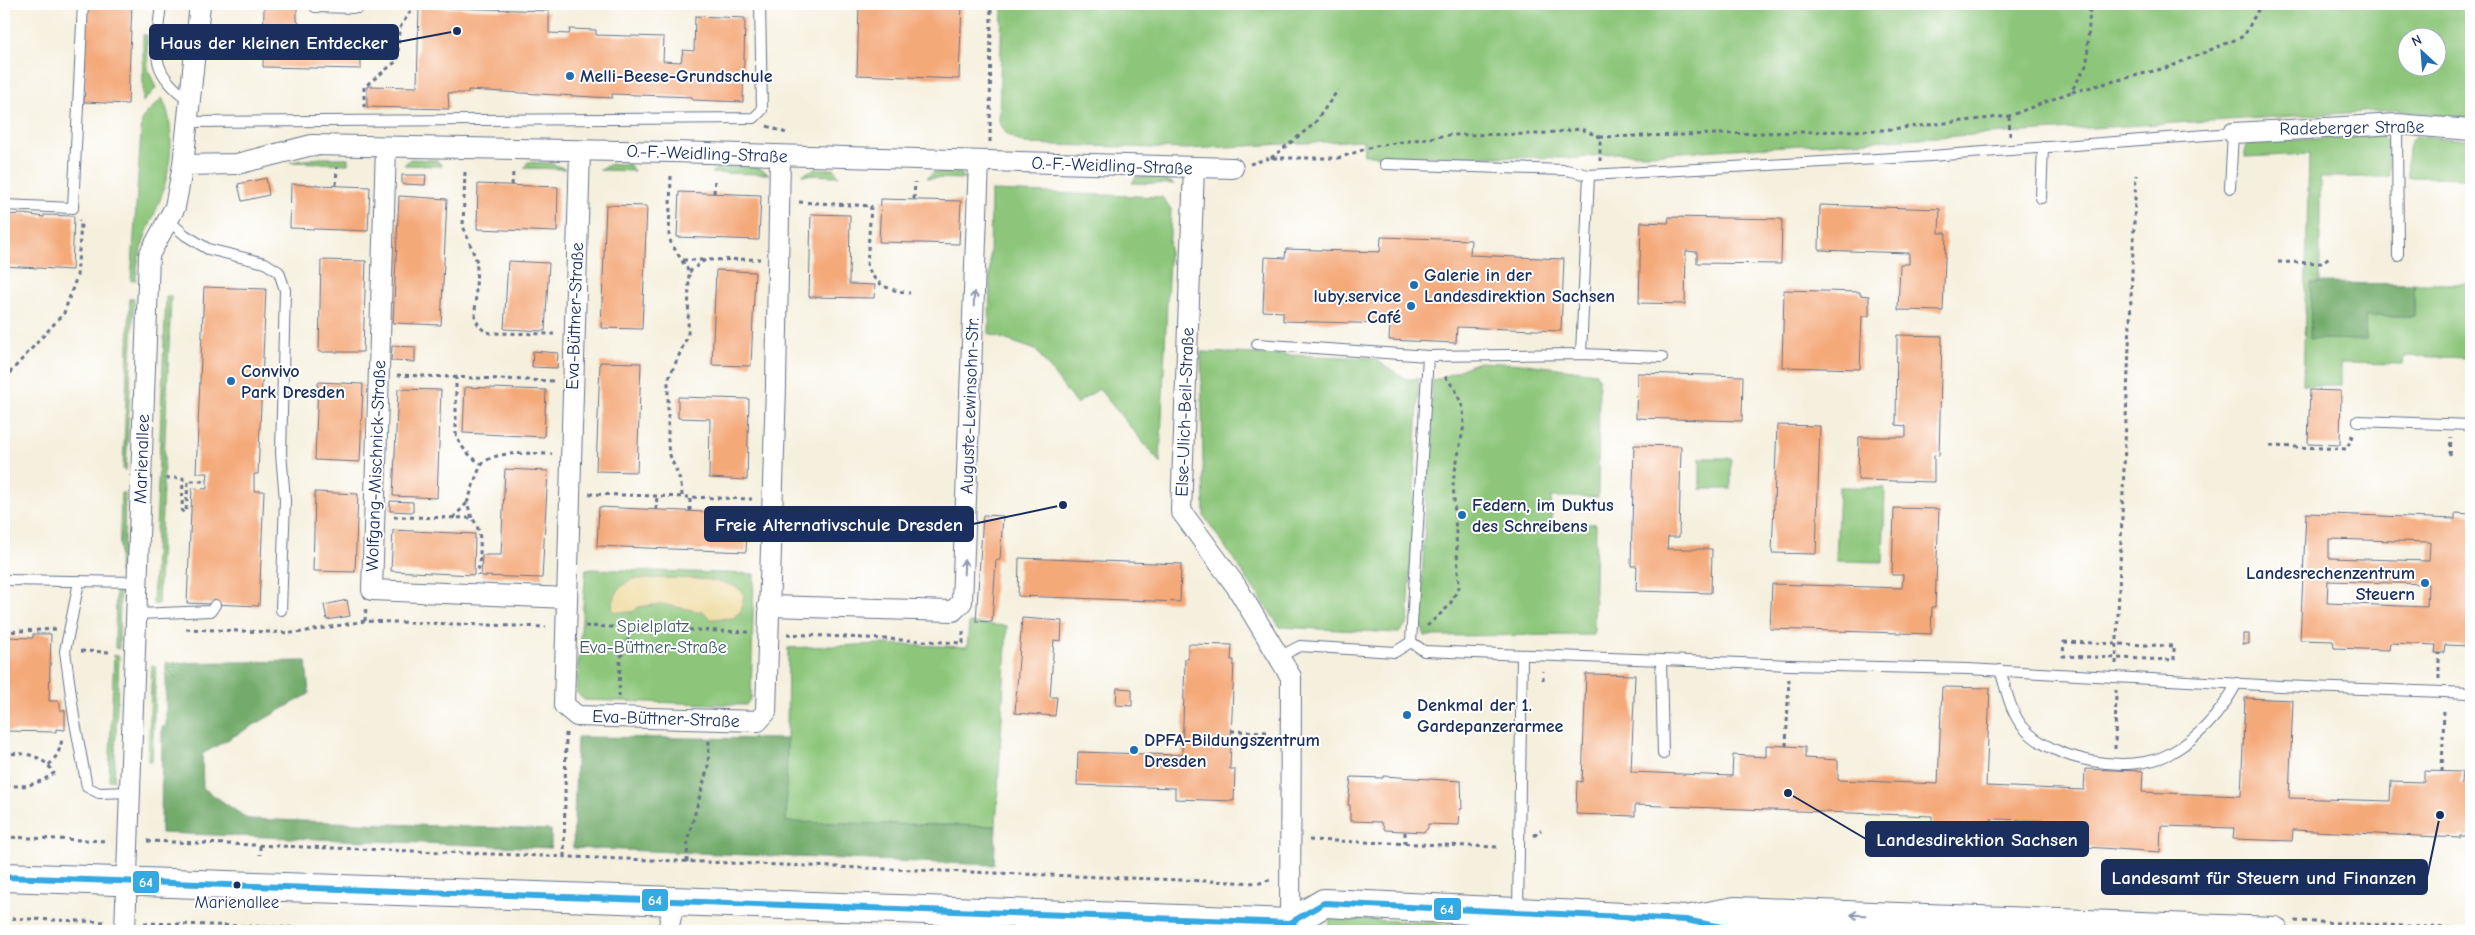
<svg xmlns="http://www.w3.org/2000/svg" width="2475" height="935" font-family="'Comic Neue',sans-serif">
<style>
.green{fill:#8dc67a;stroke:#547a6c;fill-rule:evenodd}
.forest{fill:#72ab6a;stroke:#466d64}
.sand{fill:#eeda9e;stroke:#84847e}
.building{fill:#f4a979;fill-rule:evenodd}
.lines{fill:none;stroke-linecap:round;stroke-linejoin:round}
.service-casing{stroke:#67738b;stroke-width:12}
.minor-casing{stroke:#67738b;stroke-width:22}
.secondary-casing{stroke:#67738b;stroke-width:30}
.path{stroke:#67738b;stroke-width:3;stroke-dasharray:4 4;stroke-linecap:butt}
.service{stroke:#fff;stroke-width:10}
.minor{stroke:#fff;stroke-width:20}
.secondary{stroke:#fff;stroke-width:28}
.bus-1-casing{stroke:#fff;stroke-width:10}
.bus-1{stroke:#35a9e1;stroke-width:6}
.oneway{stroke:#8d97ae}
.poi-dot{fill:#1f6fb2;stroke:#fff;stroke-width:2}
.bus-dot{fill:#1b2f5e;stroke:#fff;stroke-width:2}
.labels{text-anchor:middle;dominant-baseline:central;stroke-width:4;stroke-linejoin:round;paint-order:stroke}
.bus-label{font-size:17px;fill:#1b2f5e;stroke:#fff}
.poi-label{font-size:18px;font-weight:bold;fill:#1b2f5e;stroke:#fff;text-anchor:start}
.street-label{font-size:18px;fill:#1b2f5e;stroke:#fff}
.park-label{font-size:18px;fill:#3d5c66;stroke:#fff}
.leader{fill:none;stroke:#1b2f5e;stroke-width:2}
.callout-dot{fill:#1b2f5e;stroke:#fff;stroke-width:2}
.callout{fill:#1b2f5e;stroke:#1b2f5e;stroke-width:2}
.callout-label{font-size:19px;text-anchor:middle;font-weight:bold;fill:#fff}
.line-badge{stroke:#fff;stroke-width:2}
.badge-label{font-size:14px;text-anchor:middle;font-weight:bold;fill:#fff}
</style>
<rect width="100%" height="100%" fill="#fff"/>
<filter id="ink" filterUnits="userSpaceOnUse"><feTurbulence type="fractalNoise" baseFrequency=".02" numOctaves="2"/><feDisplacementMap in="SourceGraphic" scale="10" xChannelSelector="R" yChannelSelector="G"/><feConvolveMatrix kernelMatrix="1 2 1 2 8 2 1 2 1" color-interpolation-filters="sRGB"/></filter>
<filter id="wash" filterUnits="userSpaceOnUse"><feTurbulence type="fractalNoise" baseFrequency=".0096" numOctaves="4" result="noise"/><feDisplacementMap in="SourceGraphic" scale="20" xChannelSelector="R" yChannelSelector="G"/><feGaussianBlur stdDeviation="1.12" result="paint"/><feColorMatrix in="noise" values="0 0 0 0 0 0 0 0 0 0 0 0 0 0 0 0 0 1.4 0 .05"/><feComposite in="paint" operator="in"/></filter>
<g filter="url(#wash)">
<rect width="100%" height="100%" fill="#f5f0de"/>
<!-- green -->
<g class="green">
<path d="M1002,4h1469v114l-74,-8 -748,44 -35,-1 -35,5 -215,-3 -1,-15 -176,9 -162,-5 -18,-9 -8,-13zM2408,38h30v30h-30z"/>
<polygon points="143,35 147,35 148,69 156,88 143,102"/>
<path d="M162,98c15,29 9,71 -2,102 -11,29 -23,48 -24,80l-5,1 11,-163z"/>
<polygon points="2379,135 2387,143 2389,177 2320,177 2320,284 2311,283 2366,340 2364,316 2414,316 2414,284 2471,284 2471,358 2404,356 2403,364 2341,363 2341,385 2303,385 2309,154 2245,157 2245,147 2248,143"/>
<path d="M2415,136l56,4v38l-63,-1c0,-13 -4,-31 7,-41z"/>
<polygon points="320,158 348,158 348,164 290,162"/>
<polygon points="410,159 437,160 442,166 404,165"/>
<polygon points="528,162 550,163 565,169 524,168"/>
<polygon points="611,164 629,164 634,171 599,170"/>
<polygon points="719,167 757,167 769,174 711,173"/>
<polygon points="814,169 834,169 839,176 802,175"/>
<polygon points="934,172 960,172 965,179 927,178"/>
<polygon points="1136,177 1160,177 1174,184 1132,183"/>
<polygon points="991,191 1162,197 1171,209 1160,463 1099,389 1076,404 1036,350 989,334"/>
<polygon points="166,296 171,296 158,604 153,604"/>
<polygon points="130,298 134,298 126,470 123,470"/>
<polygon points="1201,352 1373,358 1406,379 1419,379 1408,622 1399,633 1280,627 1204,516"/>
<path d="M1479,362l47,2 70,9 1,4h2l-1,120h-47l1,26 44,1 -2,111 -169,1 -5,-15 12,-241c9,0 34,-14 47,-18z"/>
<rect x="1700" y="458" width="31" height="31"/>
<polygon points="1839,487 1885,488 1883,562 1836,561"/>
<polygon points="121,493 125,493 123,573 119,573"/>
<polygon points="586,569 754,574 751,698 746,705 584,700 576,692"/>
<polygon points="116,586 120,586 119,649 115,648"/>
<polygon points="969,623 1007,626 996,826 786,822 788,648 881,644 967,647"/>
<polygon points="114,655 119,656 114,780 109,780"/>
<polygon points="152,665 156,666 152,761 148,761"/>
<polygon points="1330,918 1510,926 1509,931 1329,931"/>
</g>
<!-- forest -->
<g class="forest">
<polygon points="2311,283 2414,284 2414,316 2365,316 2366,340 2310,339"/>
<polygon points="306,661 309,694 202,754 203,788 248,819 551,830 551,848 161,833 162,727 166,726 166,663"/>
<polygon points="577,737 787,739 786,822 996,826 994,865 573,848"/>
</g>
<!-- sand -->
<path class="sand" d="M632,579c24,0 99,-6 112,15l-3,17 -8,7 -22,1 -8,-7 -42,-8 -23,3 -5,5h-17l-4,-3c2,-15 7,-23 20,-30z"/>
<g id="blocks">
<!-- building -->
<g class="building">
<polygon points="88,4 132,4 128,104 84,102 85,68 83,68"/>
<polygon points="264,4 297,4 297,21 299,23 299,29 297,36 361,37 361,69 263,67"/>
<polygon points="859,4 962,4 959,79 857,75"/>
<polygon points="419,7 549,11 549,33 569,34 570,29 596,30 596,35 664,37 663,61 681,62 683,50 694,51 695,16 745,18 743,102 692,100 692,97 612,94 612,98 468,90 468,93 448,93 449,109 367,107 367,86 417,87"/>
<polygon points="402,175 426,175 425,185 402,184"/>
<polygon points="266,178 269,195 242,201 238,184"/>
<polygon points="291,184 370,187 368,231 290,228"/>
<polygon points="478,184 558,187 557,232 477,229"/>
<polygon points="679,192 761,195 759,240 677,237"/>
<polygon points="399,196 447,199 441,325 393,323"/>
<polygon points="881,199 961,201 959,244 879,242"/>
<polygon points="606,205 647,206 642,329 601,328"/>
<polygon points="1820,205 1940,209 1939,233 1946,233 1943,311 1898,310 1900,264 1909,264 1909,253 1819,250"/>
<polygon points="24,214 44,217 44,215 74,216 72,270 4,266 4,215"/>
<polygon points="811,214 850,215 849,284 875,285 874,298 809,297"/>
<polygon points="1669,217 1782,219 1781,264 1697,263 1697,252 1686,251 1685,304 1639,303 1641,222 1668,223"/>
<polygon points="1381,237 1471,240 1470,255 1564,259 1561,331 1457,327 1456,343 1389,340 1390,324 1283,321 1283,312 1263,311 1265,257 1285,258 1286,249 1380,252"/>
<polygon points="321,260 366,261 363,352 319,352"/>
<polygon points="508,261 549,263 545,331 504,329"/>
<polygon points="716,270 755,272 751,366 712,365"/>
<polygon points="204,287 266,289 258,474 254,474 254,491 264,491 259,606 187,603 192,488 207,489 207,481 208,473 196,473"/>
<polygon points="1784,290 1860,292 1860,295 1869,296 1869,316 1862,316 1860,369 1782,367"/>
<polygon points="1897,335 1942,336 1939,456 1934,455 1934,482 1858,480 1859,437 1906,437 1906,426 1896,425"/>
<polygon points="392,346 415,347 415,362 391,361"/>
<polygon points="533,351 558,353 557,368 532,367"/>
<polygon points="600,362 641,363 637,472 596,471"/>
<polygon points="1637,373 1743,376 1742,421 1636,418"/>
<polygon points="318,382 363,384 360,462 315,460"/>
<polygon points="465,387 546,390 544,437 463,433"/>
<polygon points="398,389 441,390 437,498 393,496"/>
<polygon points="2310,390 2341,391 2340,445 2308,444"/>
<polygon points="678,397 749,399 747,480 709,478 710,419 678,418"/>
<polygon points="1777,425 1820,426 1816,554 1772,553"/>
<polygon points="1634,445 1681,446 1679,537 1668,537 1667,549 1712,549 1711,593 1636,591 1637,566 1631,566"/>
<polygon points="505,469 548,471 542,578 481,576 482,555 501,555"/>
<polygon points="315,492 358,494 355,572 313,571"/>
<polygon points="390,501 413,502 413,512 390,511"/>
<polygon points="599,507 748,514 746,552 597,546"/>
<polygon points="1894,508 1939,509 1935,607 1932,607 1931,634 1770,629 1772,584 1902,588 1903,575 1892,575"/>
<path d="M2306,513l149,6v-6l16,1v132l-26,-1 -1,8h-9l1,-8 -46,-2 -1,7 -55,-2 -1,-7 -33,-1zM2329,539l101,3 -1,19 -100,-3zM2328,581l100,3 -1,23 -100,-4z"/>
<polygon points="983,515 1003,516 1000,560 996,560 992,622 976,621"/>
<polygon points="393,530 475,534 474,575 391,571"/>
<polygon points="1019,558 1181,564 1180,602 1018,596"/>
<polygon points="347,600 350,616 327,620 324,605"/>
<polygon points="1022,618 1062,621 1061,641 1054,640 1050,697 1057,697 1055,716 1015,713"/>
<polygon points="33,634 51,634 49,701 58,701 60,703 60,710 65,710 65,730 56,729 56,732 4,731 5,637 33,638"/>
<rect x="2243" y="634" width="6" height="10"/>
<polygon points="1188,644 1232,645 1231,660 1234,660 1230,769 1235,769 1234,801 1175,799 1175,788 1077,785 1078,752 1182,755 1185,659 1188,659"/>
<polygon points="1586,674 1635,675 1631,772 1732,776 1733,755 1766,757 1766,745 1805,747 1805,758 1838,760 1838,780 1938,784 1942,687 1990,688 1986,786 2084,790 2085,769 2143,771 2142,792 2241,796 2245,698 2293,700 2289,798 2390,801 2391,781 2424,782 2424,771 2462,772 2461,783 2471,783 2471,836 2460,836 2460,838 2293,830 2292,841 2233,839 2234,828 2161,826 2160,852 2086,847 2086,849 2063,848 2064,821 1991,819 1990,830 1932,828 1932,816 1635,805 1635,816 1576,814 1577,781 1582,782"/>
<polygon points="1117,688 1132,689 1132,706 1116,705"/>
<polygon points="1383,776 1461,781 1462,809 1460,809 1459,825 1428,824 1428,828 1424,832 1385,830 1381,822 1350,821 1350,805 1348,805 1351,777 1383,778"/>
</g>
</g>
</g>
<g filter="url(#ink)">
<use href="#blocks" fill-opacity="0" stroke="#67738b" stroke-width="1"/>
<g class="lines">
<!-- service casing -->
<g class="service-casing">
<g id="service">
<path d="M161,4c-5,48 -14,66 29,97"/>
<polyline points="313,4 315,7 358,8"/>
<polyline points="188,122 754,118 762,110 760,4"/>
<polyline points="2397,124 2398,256"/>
<polyline points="1385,164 1566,170 1589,175 1931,156 2233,133 2230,188"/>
<polyline points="2041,198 2043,147"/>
<polyline points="4,205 73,208 83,4"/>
<polyline points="168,220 185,235 208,249 265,263 279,272 285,290 281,453 285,500 281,610"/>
<polyline points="1257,344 1428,356 1411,642"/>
<polyline points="1581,354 1589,175"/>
<polyline points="1428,356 1581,354 1662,357"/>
<polyline points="2358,421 2471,425"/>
<polyline points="4,580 138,582"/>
<polyline points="79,582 65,651 74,717 87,787 99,793 130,792"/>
<polyline points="137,614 211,611 215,605"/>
<polyline points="1279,657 1300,646 1395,652 1411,642 1424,651 1790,665 1968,669 2280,686 2471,693"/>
<polyline points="1661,660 1663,754"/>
<path d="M2000,670c6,18 10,42 23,57 28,34 107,48 146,27 30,-16 52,-41 68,-71"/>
<polyline points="1518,911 1522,655"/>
</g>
</g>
<!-- minor casing -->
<g class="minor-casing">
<g id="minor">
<polyline points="2233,133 2397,124 2471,130"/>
<polyline points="386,147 372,590 567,598"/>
<polyline points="580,151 564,705 577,716 758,721 766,712 776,386 780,156"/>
<polyline points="183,165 237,164 312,145 672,152 1233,168"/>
<polyline points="1194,168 1181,511 1236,586 1291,677 1290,923"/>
<polyline points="768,606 953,611 962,602 979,162"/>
<polyline points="125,931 149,255 175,207 183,165 200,4"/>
<polyline points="668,931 674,901"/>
</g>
</g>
<!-- secondary casing -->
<g class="secondary-casing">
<g id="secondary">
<polyline points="4,877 1290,923 1304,931"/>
<polyline points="1698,922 1736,930 1759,931"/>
<polyline points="1290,923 1324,903 1686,920 1735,911 2274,931"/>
</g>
</g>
<!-- path -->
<g class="path">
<polyline points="2072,92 2169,67 2244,36 2259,8 2257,4"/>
<polyline points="364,107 364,87 398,60 399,29 415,4"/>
<polyline points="2009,116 2010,136"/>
<polyline points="767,126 789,134"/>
<polyline points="1600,137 1882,130 2009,116 2071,92 2087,64 2090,4"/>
<polyline points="990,142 991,4"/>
<polyline points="1271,158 1314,124 1338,90"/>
<polyline points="1250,164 1270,158 1338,158 1375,146 1449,135 1538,134 1581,129 1600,137 1600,161"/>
<path d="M465,172l-2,54 14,36 -2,54c3,10 5,13 15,17l64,1"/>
<path d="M671,176l-2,59 2,8 18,29 -1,63 -20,45v66c3,21 14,26 14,51"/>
<polyline points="336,185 337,167"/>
<polyline points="512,185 513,173"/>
<polyline points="714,193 715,177"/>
<polyline points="914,199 915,182"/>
<path d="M799,202l72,4 -4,58c7,22 22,26 43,29"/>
<polyline points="683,260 704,260"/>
<polyline points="2278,262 2321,263 2331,256"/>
<polyline points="689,272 705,260 760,259"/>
<polyline points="397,375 553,381"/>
<path d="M456,376v58c4,13 14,23 26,30"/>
<polyline points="4,379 64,313 77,276 81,224 79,220"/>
<polyline points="4,398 7,377"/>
<polyline points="2270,446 2347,449 2353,433"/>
<polyline points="2450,455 2451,438"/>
<polyline points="166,478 183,478 182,511 186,512 188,481 207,481"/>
<polyline points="589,494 752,499"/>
<path d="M467,503c5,-12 8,-26 14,-37 10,-17 54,-12 71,-12"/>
<polyline points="656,510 657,496"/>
<polyline points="690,511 690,497"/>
<path d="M394,517l78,1c13,15 7,40 6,58"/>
<polyline points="453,518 467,503 472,518"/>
<polyline points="365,621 366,607"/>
<polyline points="585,626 748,632"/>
<polyline points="1427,626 1449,606 1459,587 1453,481 1464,425 1463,408 1455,389 1443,374"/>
<polyline points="186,629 296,633 365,621 546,627"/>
<polyline points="4,632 56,629"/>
<polyline points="787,634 963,643 963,628"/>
<polygon points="2064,642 2174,646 2174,660 2063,656"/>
<polyline points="81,651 110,652"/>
<polyline points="2116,664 2136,175"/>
<polyline points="2439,679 2439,653"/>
<polyline points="1543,680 1543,671"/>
<polyline points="619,697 620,659 633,628"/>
<polyline points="1231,731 1271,732"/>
<polyline points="1786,746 1789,679"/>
<polyline points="2115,749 2116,690"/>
<path d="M4,755c20,-4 39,0 50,18 -15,11 -31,16 -50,11"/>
<polyline points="49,765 58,754 62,740"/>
<polyline points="2442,771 2444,708"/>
<polyline points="1534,836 1541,830"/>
<polyline points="4,837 108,841"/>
<polyline points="1309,840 1497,847"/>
<polyline points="147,841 1260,883 1272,879"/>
<polyline points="1405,844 1405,831"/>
<polyline points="260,846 260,855"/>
<polyline points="564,857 566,733"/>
<polyline points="687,862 688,838 708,767 709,740"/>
<polyline points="4,918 106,922"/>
<polyline points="2295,921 2471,929"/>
<polyline points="144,923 410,931"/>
</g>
<!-- service -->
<use href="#service" class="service"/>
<!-- minor -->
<use href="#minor" class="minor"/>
<!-- secondary -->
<use href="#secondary" class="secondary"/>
<!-- bus-1 casing -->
<g class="bus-1-casing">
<g id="bus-1">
<polyline points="4,877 1290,923 1304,931"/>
<polyline points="1290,923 1324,903 1686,920 1736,930 1759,931"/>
</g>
</g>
<!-- bus-1 -->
<use href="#bus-1" class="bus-1"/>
</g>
<!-- one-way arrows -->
<defs><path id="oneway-shaft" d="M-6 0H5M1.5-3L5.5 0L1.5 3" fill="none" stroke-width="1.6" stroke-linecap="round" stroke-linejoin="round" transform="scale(1.25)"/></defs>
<g class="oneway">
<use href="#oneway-shaft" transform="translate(974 299) rotate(-88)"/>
<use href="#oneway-shaft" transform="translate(964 567) rotate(-88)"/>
<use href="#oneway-shaft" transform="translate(1858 915) rotate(-178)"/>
</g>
</g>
<!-- markers -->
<g class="poi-dot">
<circle cx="570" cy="76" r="5"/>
<circle cx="1414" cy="285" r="5"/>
<circle cx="1411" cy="306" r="5"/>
<circle cx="231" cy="381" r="5"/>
<circle cx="1462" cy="515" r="5"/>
<circle cx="2425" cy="583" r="5"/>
<circle cx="1407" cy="715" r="5"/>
<circle cx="1134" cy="750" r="5"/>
</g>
<circle class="bus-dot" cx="237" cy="885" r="4.5"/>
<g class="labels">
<!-- bus labels -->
<g class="bus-label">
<text x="237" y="902">Marienallee</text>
</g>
<!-- poi labels -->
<g class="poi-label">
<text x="580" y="76">Melli-Beese-Grundschule</text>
<text x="1424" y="275">Galerie in der<tspan x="1424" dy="21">Landesdirektion Sachsen</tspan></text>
<text x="1401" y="296" text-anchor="end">luby.service<tspan x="1401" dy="21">Café</tspan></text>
<text x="241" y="371">Convivo<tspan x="241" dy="21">Park Dresden</tspan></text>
<text x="1472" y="505">Federn, im Duktus<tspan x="1472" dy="21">des Schreibens</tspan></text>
<text x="2415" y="573" text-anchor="end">Landesrechenzentrum<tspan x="2415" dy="21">Steuern</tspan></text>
<text x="1417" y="705">Denkmal der 1.<tspan x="1417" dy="21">Gardepanzerarmee</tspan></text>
<text x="1144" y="740">DPFA-Bildungszentrum<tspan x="1144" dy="21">Dresden</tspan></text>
</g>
<!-- street labels -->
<g class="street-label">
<text transform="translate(2352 128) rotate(-1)">Radeberger Straße</text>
<text transform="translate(707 154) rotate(2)">O.-F.-Weidling-Straße</text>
<text transform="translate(1112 166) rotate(2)">O.-F.-Weidling-Straße</text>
<text transform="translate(575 316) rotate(-88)">Eva-Büttner-Straße</text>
<text transform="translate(970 406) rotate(-88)">Auguste-Lewinsohn-Str.</text>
<text transform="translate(1185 412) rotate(-88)">Else-Ulich-Beil-Straße</text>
<text transform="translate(142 459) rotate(-88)">Marienallee</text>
<text transform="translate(376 466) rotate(-88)">Wolfgang-Mischnick-Straße</text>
<text transform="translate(666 719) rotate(2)">Eva-Büttner-Straße</text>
</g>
<!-- park labels -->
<g class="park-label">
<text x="653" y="626">Spielplatz<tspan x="653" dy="21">Eva-Büttner-Straße</tspan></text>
</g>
</g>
<!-- callouts -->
<path class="leader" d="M457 31L398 42M1063 505L973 524M1788 793L1866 839M2440 815L2427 877"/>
<g class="callout-dot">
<circle cx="457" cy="31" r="5"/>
<circle cx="1063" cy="505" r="5"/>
<circle cx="1788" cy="793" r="5"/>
<circle cx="2440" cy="815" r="5"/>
</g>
<g class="callout">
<rect x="150" y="25" width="248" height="34" rx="5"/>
<rect x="705" y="507" width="268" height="34" rx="5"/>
<rect x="1866" y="822" width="222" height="34" rx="5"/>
<rect x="2102" y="860" width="325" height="34" rx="5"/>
</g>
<g class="callout-label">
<text x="274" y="49">Haus der kleinen Entdecker</text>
<text x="839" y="531">Freie Alternativschule Dresden</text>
<text x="1977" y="846">Landesdirektion Sachsen</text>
<text x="2264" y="884">Landesamt für Steuern und Finanzen</text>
</g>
<g class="line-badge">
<rect x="132" y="870" width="28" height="24" rx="5" fill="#35a9e1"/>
<rect x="641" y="888" width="28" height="24" rx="5" fill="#35a9e1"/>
<rect x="1433" y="897" width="29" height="24" rx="5" fill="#35a9e1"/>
</g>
<g class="badge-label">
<text x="146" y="887">64</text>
<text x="655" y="905">64</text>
<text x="1447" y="914">64</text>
</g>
<!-- margin -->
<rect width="2475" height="935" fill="none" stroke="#fff" stroke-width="20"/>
<!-- north arrow -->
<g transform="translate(2422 52) rotate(334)"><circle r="24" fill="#ffffff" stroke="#a4acbf"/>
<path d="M0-4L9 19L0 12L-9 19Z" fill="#1f6fb2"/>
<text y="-8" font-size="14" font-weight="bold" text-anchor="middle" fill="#1b2f5e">N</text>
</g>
</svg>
